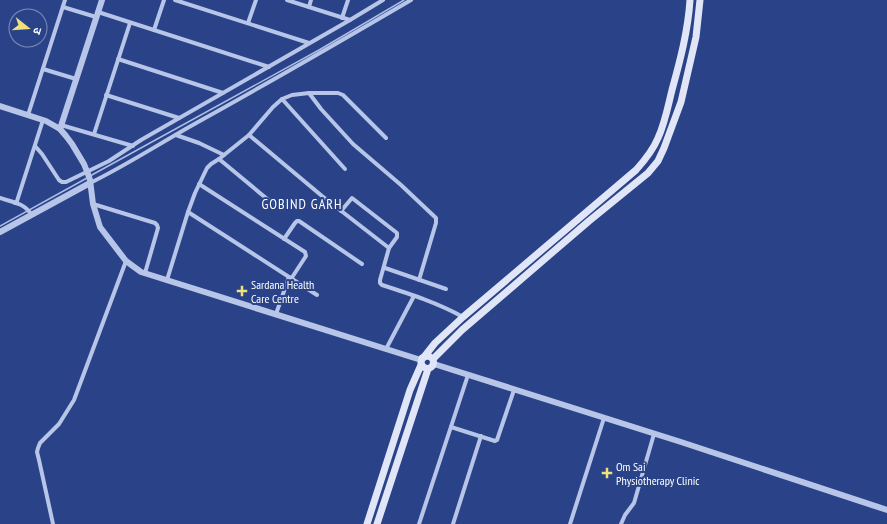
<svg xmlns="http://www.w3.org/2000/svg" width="887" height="524" font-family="'PT Sans Narrow','Noto Sans Devanagari',sans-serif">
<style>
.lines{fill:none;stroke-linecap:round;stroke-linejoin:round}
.stream{stroke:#acbee8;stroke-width:1.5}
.minor{stroke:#b7c5e8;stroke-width:4}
.tertiary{stroke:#b7c5e8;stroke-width:6}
.secondary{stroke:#e0e6f7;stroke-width:7}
.poi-dot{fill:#eee17e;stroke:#2a4388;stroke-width:1.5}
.labels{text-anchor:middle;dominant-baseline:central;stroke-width:4;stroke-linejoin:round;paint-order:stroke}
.poi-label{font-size:12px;fill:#fff;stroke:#2a4388;text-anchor:start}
.quarter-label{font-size:14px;letter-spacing:1px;fill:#fff;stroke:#2a4388}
</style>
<rect width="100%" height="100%" fill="#2a4388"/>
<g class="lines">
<!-- stream -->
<g class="stream">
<polyline points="90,176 319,50 404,0"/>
<polyline points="0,226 87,178"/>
</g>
<!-- minor -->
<g class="minor">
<polyline points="175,0 309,43"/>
<polyline points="287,0 350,20"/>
<polyline points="63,7 96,17"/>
<polyline points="309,7 311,0"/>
<polyline points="98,12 269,67"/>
<polyline points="342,18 348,0"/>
<polyline points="248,23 256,0"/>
<polyline points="154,30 164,0"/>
<polyline points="118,59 223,93"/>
<polyline points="43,69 76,79"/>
<polyline points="309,93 321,109 353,144 401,185 436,218 436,223 419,280"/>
<polyline points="106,95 179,118"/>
<polyline points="282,99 345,169"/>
<polyline points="28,115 65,0"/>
<polyline points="61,125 133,146"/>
<polyline points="94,134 130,23"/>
<polyline points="176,135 199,143 224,155"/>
<polyline points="249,135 322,196 389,248"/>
<polyline points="35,146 42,154 59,180 62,182 66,182 109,161 141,140 350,20 383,0"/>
<polyline points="219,159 272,203"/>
<path d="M90,183c37,-18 72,-41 108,-61 72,-40 143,-81 213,-122"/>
<polyline points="199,184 305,252 306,256 291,279"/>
<path d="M0,198c12,4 24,5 31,16"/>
<polyline points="15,203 17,201 43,120"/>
<polyline points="93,204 155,223 157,225 158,228 145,273"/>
<path d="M341,211l11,-13 45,35v4l-8,11 -9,32v3l2,2c28,9 56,18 81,32"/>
<polyline points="188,212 317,295"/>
<polyline points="284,239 295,223 297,221 299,221 362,264"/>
<polyline points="385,268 446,289"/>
<polyline points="167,280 188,212 195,193 207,168 211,164 219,159 249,135 273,107 282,99 292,95 309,93 338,93 343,95 386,138"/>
<polyline points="276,314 289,277"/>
<polyline points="386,349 414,296"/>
<polyline points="451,427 495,441 497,440 514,390"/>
<polyline points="53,524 39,460 37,452 38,448 40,443 59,424 74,400 126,261"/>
<polyline points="419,524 468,375"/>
<polyline points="453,524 481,436"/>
<polyline points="570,524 604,418"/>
<polyline points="621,524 625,515 634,503 654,434"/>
</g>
<!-- tertiary -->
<g class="tertiary">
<polyline points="0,106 46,121 60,129 66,136 72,144 84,164 88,174 90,180 93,204 100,227 126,261 141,272 421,360"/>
<polyline points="60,129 102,0"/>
<polyline points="0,232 90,183"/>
<polyline points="434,364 681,442 887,510"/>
</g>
<!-- secondary -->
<g class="secondary">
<path d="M424,357l11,-14 28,-26 173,-147c9,-10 17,-20 22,-32 7,-15 10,-32 14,-48 8,-29 16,-59 18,-90"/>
<polyline points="433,359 462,330 589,221 648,173 658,161 664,148 681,102 696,37 700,0"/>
<polyline points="367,524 410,390 421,365"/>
<path d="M377,524l51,-155c8,-3 7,-12 -1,-13l-5,2 -1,5 2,4 5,2"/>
</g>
</g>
<!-- markers -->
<g class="poi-dot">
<path d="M240 285h4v4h4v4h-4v4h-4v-4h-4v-4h4z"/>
<path d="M605 467h4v4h4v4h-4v4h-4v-4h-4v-4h4z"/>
</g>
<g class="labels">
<!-- poi labels -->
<g class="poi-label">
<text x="251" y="284">Sardana Health<tspan x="251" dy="14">Care Centre</tspan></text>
<text x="616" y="466">Om Sai<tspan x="616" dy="14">Physiotherapy Clinic</tspan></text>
</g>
<!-- quarter labels -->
<g class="quarter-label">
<text x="302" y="204">GOBIND GARH</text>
</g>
</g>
<!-- north arrow -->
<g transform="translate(28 28) rotate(107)"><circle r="19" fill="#2a4388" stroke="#7f8eb8"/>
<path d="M0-3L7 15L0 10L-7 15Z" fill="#eee17e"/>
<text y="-6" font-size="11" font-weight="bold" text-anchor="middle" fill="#ffffff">उ</text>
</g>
</svg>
